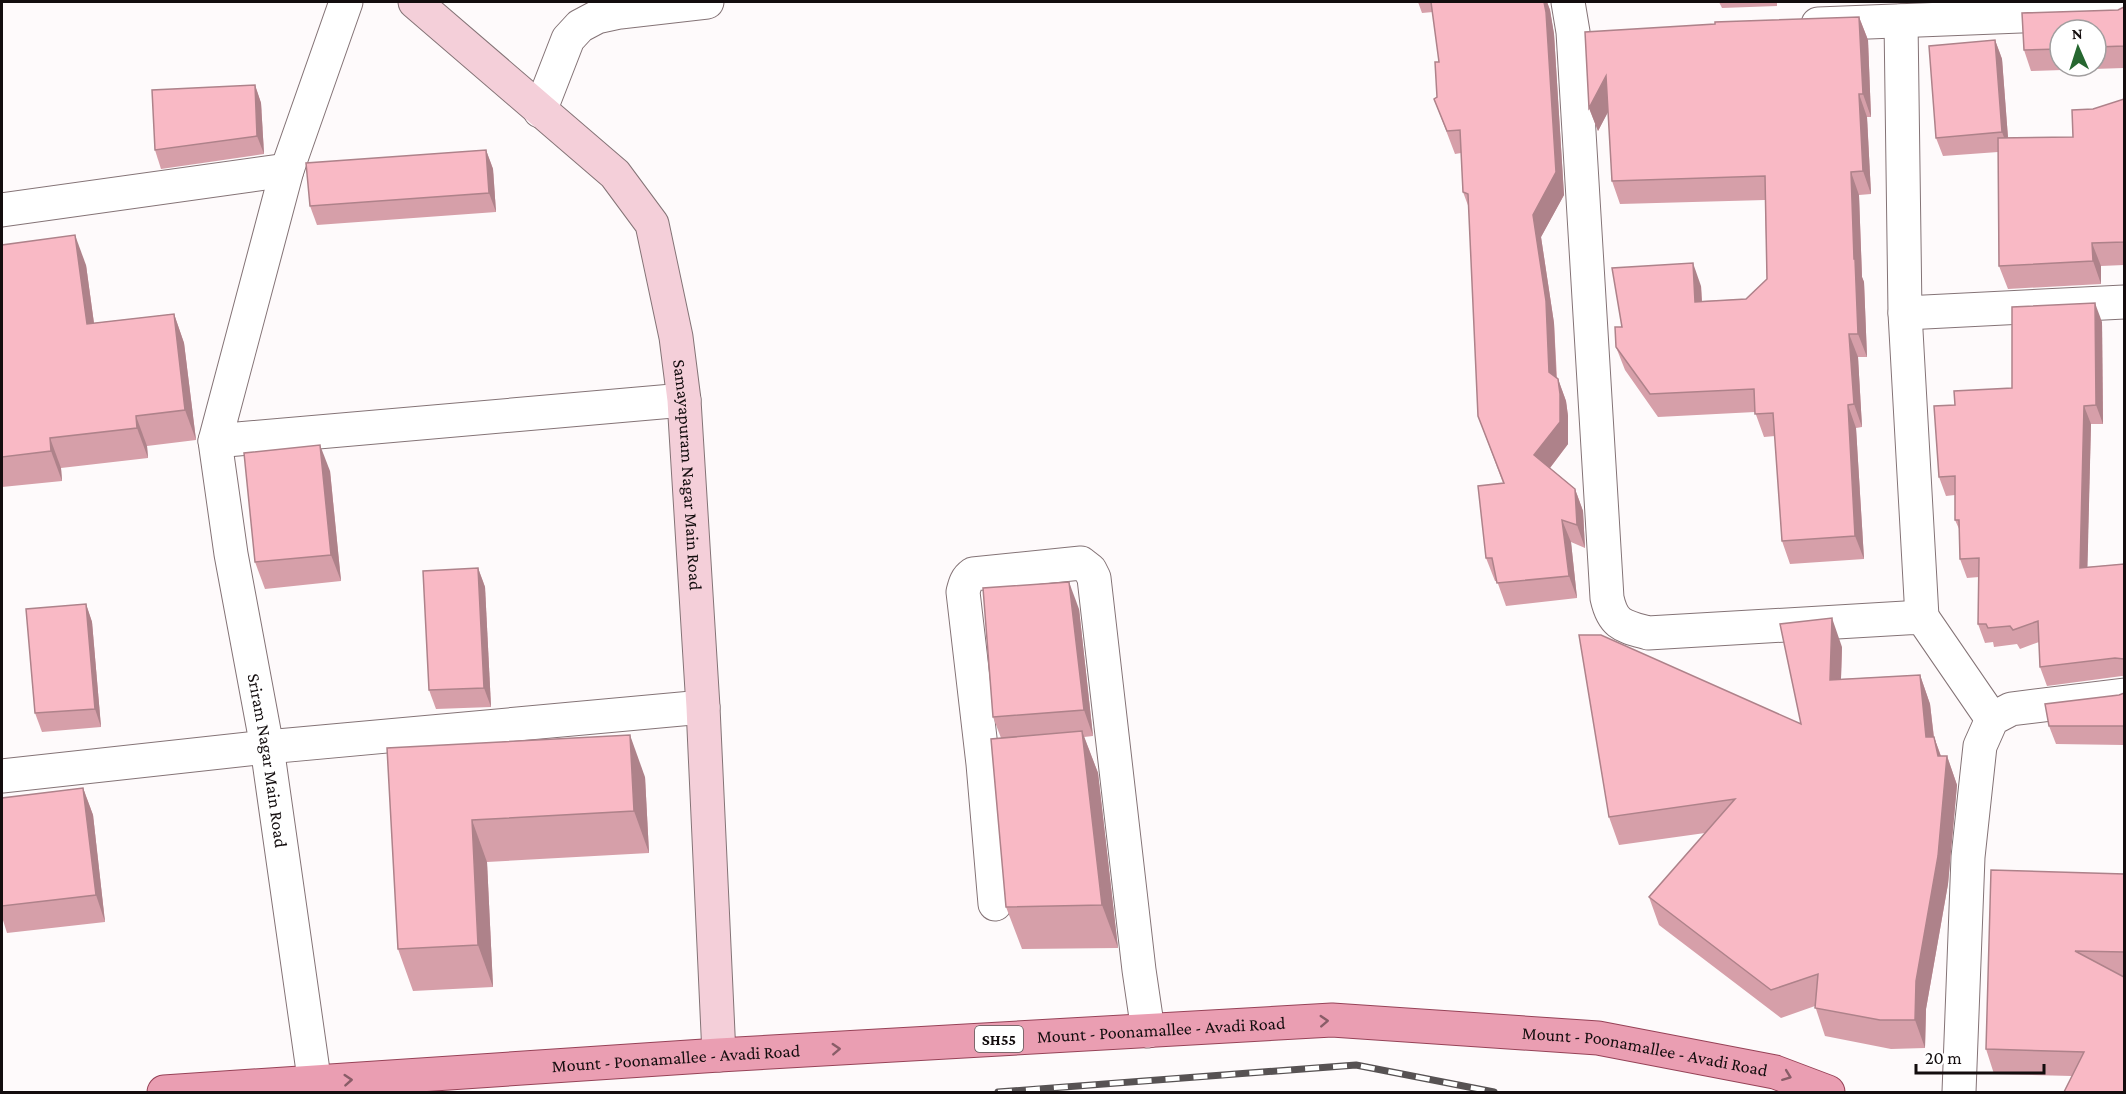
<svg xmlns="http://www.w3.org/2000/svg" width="2126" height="1094" font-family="'Crimson Pro',serif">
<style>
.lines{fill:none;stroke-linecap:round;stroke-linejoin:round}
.street-casing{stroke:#847376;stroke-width:35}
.secondary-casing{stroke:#847376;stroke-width:35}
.primary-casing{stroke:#964257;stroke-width:35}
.street{stroke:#fff;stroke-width:33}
.secondary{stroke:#f4cfd9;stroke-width:33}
.primary{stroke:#ea9eb2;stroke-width:33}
.rail-casing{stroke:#575253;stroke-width:7}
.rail{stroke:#fff;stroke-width:4.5;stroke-dasharray:14;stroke-linecap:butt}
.wall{fill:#d69fa9;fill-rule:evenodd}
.shaded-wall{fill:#ae828a}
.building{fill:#f9b9c5;stroke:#ae828a;stroke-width:1.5}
.oneway{stroke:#895d68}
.labels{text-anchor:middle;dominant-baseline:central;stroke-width:5;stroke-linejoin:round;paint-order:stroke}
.shield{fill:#fff;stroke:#5a5656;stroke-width:1.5}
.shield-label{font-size:16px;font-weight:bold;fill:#130d0e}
.street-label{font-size:18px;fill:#130d0e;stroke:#fff}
</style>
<rect width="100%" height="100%" fill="#fefafb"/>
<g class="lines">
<!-- street casing -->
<g class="street-casing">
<g id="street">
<polyline points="346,2 287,170 215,441 684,400"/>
<path d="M1568,2l5,30 34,566c6,27 16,28 41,35l274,-16 70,102"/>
<polyline points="1901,21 1905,313 1922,617"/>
<polyline points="1818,24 2124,12"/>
<polyline points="540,111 568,39 580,26 597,17 620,12 707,2"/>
<polyline points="2,210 287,170"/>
<polyline points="1905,313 2124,302"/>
<path id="s1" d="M215,441l16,113 36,193 49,345"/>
<polyline points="2,776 267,747 703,707"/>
<path d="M995,904l-12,-140 -20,-172c2,-8 3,-13 10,-18l108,-11 9,7 4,8 45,392 9,61"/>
<polyline points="1959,1092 1968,857 1980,746 1992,719 2011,709 2124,695"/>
</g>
</g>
<!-- secondary casing -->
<g class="secondary-casing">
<g id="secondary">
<path id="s2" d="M415,2l200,172 37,50 24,113 8,63 19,307 16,348"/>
</g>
</g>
<!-- primary casing -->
<g class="primary-casing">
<g id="primary">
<path id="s3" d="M164,1092l555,-37 613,-35 266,18 177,34 53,20"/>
</g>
</g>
<!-- street -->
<use href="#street" class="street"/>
<!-- secondary -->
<use href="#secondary" class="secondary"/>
<!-- primary -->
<use href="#primary" class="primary"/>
<!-- rail casing -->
<g class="rail-casing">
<polyline id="rail" points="998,1092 1356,1065 1494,1092"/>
</g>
<!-- rail -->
<use href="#rail" class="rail"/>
</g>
<!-- wall -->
<g class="wall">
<polygon points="1418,2 1547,2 1550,10 1554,34 1564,195 1541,237 1554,323 1557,378 1558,379 1566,401 1568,416 1568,444 1550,468 1575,489 1583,511 1585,548 1571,542 1577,598 1506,606 1497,581 1495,581 1486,558 1503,483 1478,416 1469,208 1463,192 1461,153 1455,154 1434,99 1437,97 1439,62 1433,12 1422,13"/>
<polygon points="1719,2 1777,2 1777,6 1722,8"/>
<path d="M2124,7v61l-93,3 -7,-21 -2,-37 96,-3zM2060,30h36v36h-36z"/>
<polygon points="1859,17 1868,40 1871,117 1867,117 1871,194 1859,195 1862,277 1864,282 1867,357 1858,357 1862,427 1856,428 1864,559 1790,564 1782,541 1775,436 1764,437 1755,412 1658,417 1625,370 1616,347 1622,327 1701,286 1702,301 1746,299 1767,279 1765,200 1620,204 1612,181 1608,111 1598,131 1589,108"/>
<polygon points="1995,40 2002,59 2008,138 2073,137 2093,109 2124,99 2124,265 2101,266 2101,284 2008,289 1999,266 1998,152 1943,156 1936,138"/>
<polygon points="255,85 261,103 264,154 161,169 155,150"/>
<polygon points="486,150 493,169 496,212 317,225 310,206"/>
<polygon points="2,245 86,265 94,323 174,314 184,343 196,440 147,446 148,458 61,468 62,481 2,487"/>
<polygon points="2102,322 2103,424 2091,424 2087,567 2124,564 2124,677 2122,676 2047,686 2040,667 2039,642 2020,649 2017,644 1994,647 1993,642 1985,643 1978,624 1979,577 1967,578 1960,559 1960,531 1955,520 1955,495 1946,496 1939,477 1955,405 2012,388"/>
<polygon points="330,471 341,581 265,589 255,562"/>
<polygon points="478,568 485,587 491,707 436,709 429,690"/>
<polygon points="86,604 92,622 101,727 42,732 35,713"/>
<polygon points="1079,609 1093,736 1084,737 1098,773 1118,948 1022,949 1006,907 1001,738 993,717"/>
<polygon points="1842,647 1841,679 1920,675 1930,704 1934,737 1941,756 1947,756 1957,785 1948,884 1926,1009 1925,1048 1891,1049 1825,1036 1815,1006 1781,1018 1659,925 1649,897 1705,833 1619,845 1609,817 1801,724"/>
<polygon points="2124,693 2124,745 2056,744 2049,726"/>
<polygon points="387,748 645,777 649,853 487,862 493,987 413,991 398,949"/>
<polygon points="83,788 93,815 105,922 7,933 2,917 2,798"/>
<polygon points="2124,874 2124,977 2123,976 2072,1076 1994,1074 1986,1049"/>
</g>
<!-- shaded-wall -->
<g class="shaded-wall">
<polygon points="1544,2 1547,2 1550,10 1554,34 1564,195 1541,237 1554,323 1557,394 1549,372 1533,215"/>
<polygon points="1859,17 1868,40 1871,117 1863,94"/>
<polygon points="1995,40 2002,59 2009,151 2002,132"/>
<polygon points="1606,76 1615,99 1598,131 1589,108"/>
<polygon points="255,85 261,103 264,154 257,136"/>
<polygon points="1859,94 1867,117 1871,194 1863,171"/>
<polygon points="486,150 493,169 496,212 489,193"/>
<polygon points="1851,172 1859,195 1862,277 1864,282 1867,357 1858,334 1854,259"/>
<polygon points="75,235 86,265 98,353 87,324"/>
<polygon points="2092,243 2101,266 2101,284 2093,261"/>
<polygon points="1693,263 1701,286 1703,325 1695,302"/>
<polygon points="2095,303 2102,322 2103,424 2096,405"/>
<polygon points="174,314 184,343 196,440 185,410"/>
<polygon points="1849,334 1858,357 1862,427 1854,404"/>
<polygon points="1558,379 1566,401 1568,416 1568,444 1543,477 1534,455"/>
<polygon points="1848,405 1856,428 1864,559 1855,536"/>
<polygon points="2084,406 2091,424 2087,587 2080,568"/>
<polygon points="136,416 147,446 148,458 137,428"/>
<polygon points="50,438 61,468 62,481 51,451"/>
<polygon points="320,445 330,471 341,581 331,555"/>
<polygon points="1575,489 1583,511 1585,548 1577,525"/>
<polygon points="1562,520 1571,542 1577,598 1569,576"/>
<polygon points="478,568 485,587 491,707 484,688"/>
<polygon points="1069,582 1079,609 1093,736 1084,710"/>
<polygon points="86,604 92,622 101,727 95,709"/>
<polygon points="1832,618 1842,647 1840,708 1830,680"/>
<polygon points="1920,675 1930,704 1937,766 1926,737"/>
<polygon points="1082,731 1098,773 1118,948 1102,905"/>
<polygon points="630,735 645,777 649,853 634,811"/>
<polygon points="1934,737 1944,765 1947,756 1957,785 1948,884 1926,1009 1925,1048 1915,1020 1916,981 1938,756"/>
<polygon points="83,788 93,815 105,922 96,895"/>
<polygon points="472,820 487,862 493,987 478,945"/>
</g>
<!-- building -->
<g class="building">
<polygon points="1431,2 1544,2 1546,12 1556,172 1533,215 1546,301 1549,372 1558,379 1560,394 1560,422 1534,455 1575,489 1577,525 1562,520 1569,576 1497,583 1492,558 1486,558 1478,486 1504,483 1478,416 1468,194 1463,192 1460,130 1447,131 1434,99 1437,97 1435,62 1439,62"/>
<polygon points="2124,7 2124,46 2096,47 2096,30 2060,30 2060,49 2024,50 2022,13 2118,10"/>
<polygon points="1859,17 1863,94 1859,94 1863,171 1851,172 1854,259 1855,259 1858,334 1849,334 1854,404 1848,405 1855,536 1782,541 1773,413 1755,414 1754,389 1650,394 1616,347 1615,327 1622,327 1612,268 1693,263 1695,302 1746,299 1767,279 1765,176 1612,181 1606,76 1589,108 1585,32 1715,24 1715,22"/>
<polygon points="1995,40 2002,132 1936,138 1929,46"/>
<polygon points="255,85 257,136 155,150 152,90"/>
<polygon points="2124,99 2124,242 2092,243 2093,261 1999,266 1998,138 2073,137 2072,110 2093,109"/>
<polygon points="486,150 489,193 310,206 306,163"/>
<polygon points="75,235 87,324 174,314 185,410 136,416 137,428 50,438 51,451 2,457 2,245"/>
<polygon points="2095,303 2096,405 2084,406 2080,568 2124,564 2124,659 2115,658 2040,667 2038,621 2013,630 2010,626 1988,628 1986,624 1978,624 1979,558 1960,559 1959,520 1955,520 1955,476 1939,477 1934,406 1955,405 1954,391 2012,388 2012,307"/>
<polygon points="320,445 331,555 255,562 244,453"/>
<polygon points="478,568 484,688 429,690 423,571"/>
<polygon points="1069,582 1084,710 993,717 983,588"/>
<polygon points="86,604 95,709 35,713 26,609"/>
<polygon points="1832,618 1830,680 1920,675 1926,737 1934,737 1938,756 1947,756 1938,856 1916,981 1915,1020 1880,1020 1815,1008 1818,974 1771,990 1649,897 1735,799 1609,817 1579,635 1601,635 1801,724 1780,624"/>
<polygon points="2124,693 2124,726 2049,726 2045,704 2119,695"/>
<polygon points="1082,731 1102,905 1006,907 991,739"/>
<polygon points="630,735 634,811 472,820 478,945 398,949 387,748"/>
<polygon points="83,788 96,895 2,906 2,798"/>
<polygon points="1991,870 2124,874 2124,952 2075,951 2124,977 2124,1092 2064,1092 2084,1052 1986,1049"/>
</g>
<!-- one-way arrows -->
<defs><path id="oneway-chevron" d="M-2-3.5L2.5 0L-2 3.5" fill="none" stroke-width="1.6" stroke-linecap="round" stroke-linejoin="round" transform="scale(1.5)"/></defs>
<g class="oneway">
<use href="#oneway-chevron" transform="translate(1324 1021) rotate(-3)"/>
<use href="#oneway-chevron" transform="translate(836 1049) rotate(-3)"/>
<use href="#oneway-chevron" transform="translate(1787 1076) rotate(21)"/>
<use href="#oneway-chevron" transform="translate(348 1080) rotate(-4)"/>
</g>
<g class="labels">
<!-- shield labels -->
<rect class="shield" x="975" y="1026" width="48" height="26" rx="4.5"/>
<g class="shield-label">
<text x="999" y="1039">SH55</text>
</g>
<!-- street labels -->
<g class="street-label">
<text stroke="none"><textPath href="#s2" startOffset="580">Samayapuram Nagar Main Road</textPath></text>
<text stroke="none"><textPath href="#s1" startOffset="324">Sriram Nagar Main Road</textPath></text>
<text stroke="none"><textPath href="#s3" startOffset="999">Mount - Poonamallee - Avadi Road</textPath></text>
<text stroke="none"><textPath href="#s3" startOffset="1485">Mount - Poonamallee - Avadi Road</textPath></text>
<text stroke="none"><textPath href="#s3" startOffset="513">Mount - Poonamallee - Avadi Road</textPath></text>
</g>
</g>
<!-- border -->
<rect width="2126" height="1094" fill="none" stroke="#130d0e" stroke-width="6"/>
<!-- north arrow -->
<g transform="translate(2078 48) rotate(357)"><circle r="28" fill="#ffffff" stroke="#a19e9f" stroke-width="1.5"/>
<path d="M0-4.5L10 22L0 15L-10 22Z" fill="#266730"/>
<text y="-9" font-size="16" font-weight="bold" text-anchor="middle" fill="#130d0e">N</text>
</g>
<!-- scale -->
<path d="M1916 1064v9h128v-9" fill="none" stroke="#130d0e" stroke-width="3"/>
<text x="1925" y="1064" font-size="18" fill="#130d0e" stroke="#ffffff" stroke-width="4.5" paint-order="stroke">20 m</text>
</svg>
